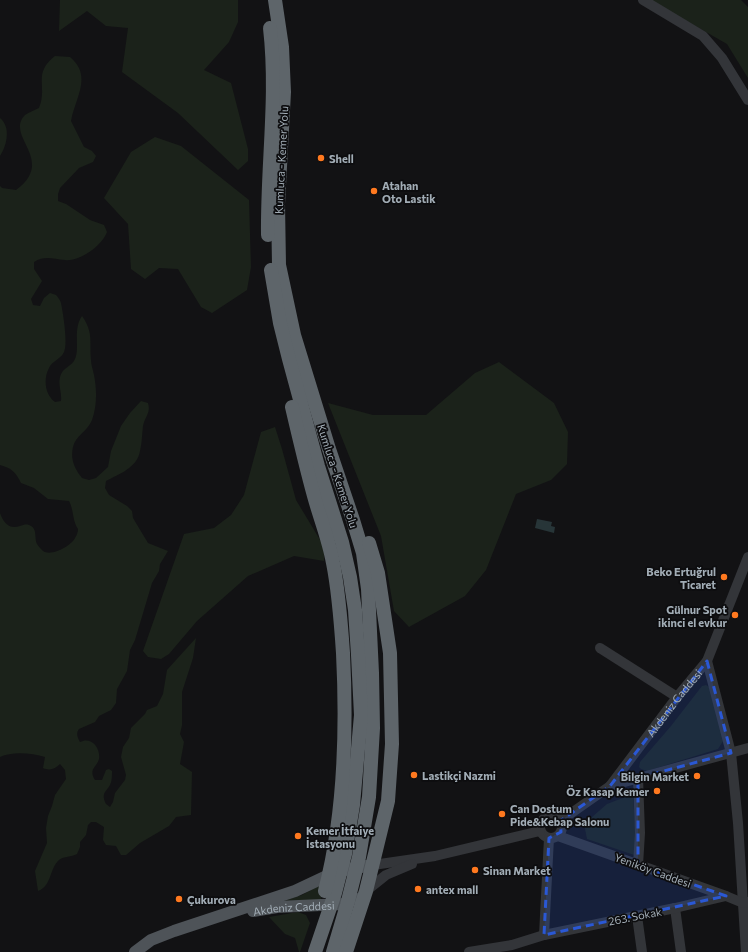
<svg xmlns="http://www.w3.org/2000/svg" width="748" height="952" font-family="Commissioner,sans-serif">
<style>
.green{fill:#1b221a}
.water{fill:#273538}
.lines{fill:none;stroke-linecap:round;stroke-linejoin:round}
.minor{stroke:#333539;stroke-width:10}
.major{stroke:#4e5358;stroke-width:12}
.highway{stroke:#5e656a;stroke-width:14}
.marked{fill:#2a58d5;fill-opacity:0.2;stroke:#2a58d5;stroke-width:3;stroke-dasharray:8 5;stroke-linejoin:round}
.poi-dot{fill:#ff791f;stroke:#0d0d0f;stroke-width:1.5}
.labels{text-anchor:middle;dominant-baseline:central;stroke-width:3.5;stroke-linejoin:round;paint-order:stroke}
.poi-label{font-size:11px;font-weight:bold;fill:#a2adb6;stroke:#0d0d0f;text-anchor:start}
.street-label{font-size:11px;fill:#a2adb6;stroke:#0d0d0f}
</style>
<rect width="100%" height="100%" fill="#121214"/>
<!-- green -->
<g class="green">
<polygon points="60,0 238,0 238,22 229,42 204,70 231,83 248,149 248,161 238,170 178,113 122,72 128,28 106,26 87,11 59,31"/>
<polygon points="650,0 741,0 748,7 748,78 727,44"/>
<path d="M55,56l15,1c23,19 5,41 1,64l13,26 8,4 4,5 -3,6 -14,6 -19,20 -2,6v7l8,3 24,16 14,5 3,7c-5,14 -28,30 -42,28 -12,-1 -20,-5 -31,2v7l8,12 -11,18 2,6 7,1 4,-8 6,-5 6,2c2,2 4,5 5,8 2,10 7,40 3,49 -3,7 -12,9 -15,16 -6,11 -4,27 6,34l6,-1c1,-8 -3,-15 -1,-24 3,-10 9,-9 14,-16 7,-11 -2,-31 8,-45 12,17 7,26 9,44 0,5 2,10 3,15 3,15 3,31 -2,45 -4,11 -17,16 -19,27 -3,13 2,22 9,31l7,2 7,-2 12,-11 3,-16 10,-25 9,-13 11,-12 7,2c3,10 -3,13 -5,23 -1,8 -1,17 -3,25 -3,17 -21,23 -34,30l-1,7 4,7 18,11 5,5 1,7 15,25 20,8 -8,13 -1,7 -7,12 -17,57 -5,10 -3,21 -10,18 -1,14 -5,7 -12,6 -4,6 -16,7c-3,4 -2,8 1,13 11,-6 21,6 19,17 -2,8 -11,10 -4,21h7l4,-10 3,-1 3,2c0,5 0,10 -2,14 -5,8 -9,9 -4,19l4,3 3,-5 2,-9 10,-13 1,-5 -5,-18 2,-10 6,-9 2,-10 14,-14 2,-4 10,-4 6,-12 4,-24 29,-32 -3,20 -11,34v33l-2,9 4,8 -4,22 12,8 -1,43 -15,2 -7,9 -29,17 -14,12h-5l-5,-9 -10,-1 -3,-5 1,-13 -8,-5h-5l-3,3 -2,10 -6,7v5l-3,7c-6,3 -13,2 -18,6 -10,9 -7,26 -21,31l-3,-20 12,-28 -1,-15 2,-12 4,-10 3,-11 11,-16 -1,-9 -5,-6c-5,5 -10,7 -17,4l2,-11c-13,-4 -33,-6 -45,0v-244c3,9 9,17 20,13 3,-1 6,-2 9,-1 9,3 5,13 8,19 1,2 5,6 6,7 8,6 28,-5 32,-13 2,-3 3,-6 3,-9 -6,-9 -4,-19 -9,-28l-21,-2 -14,-11 -13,-5c-5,-11 -10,-15 -21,-18v-279l2,2 14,2c41,-30 -12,-54 9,-75 4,-3 10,-5 14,-7 9,-22 -7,-34 16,-52z"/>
<path d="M0,118c11,9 7,27 0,38z"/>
<polygon points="155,137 181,146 249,200 251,267 247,290 212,313 201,307 178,269 159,268 145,279 131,269 128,224 104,198 131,152"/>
<polygon points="499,362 554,403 568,432 567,464 551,480 516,494 486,570 465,596 409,627 394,611 381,536 328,403 373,415 426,415 475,373"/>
<polygon points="275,427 282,449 296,500 325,548 324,561 294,556 248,576 197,621 169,654 161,659 148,657 143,651 184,534 214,528 231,515 244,495 261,432"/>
<polygon points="706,685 709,687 725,738 718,749 647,771 641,769 639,767 640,762 671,726 702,686"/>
<polygon points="633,794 637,856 587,839 584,824 607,804"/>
<polygon points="322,884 323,886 321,899 319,900 283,901 302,895"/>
<polygon points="298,912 306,915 310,923 300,952 299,952 295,938 285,934 269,917"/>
</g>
<!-- water -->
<polygon class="water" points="537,519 552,522 551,526 555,527 554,533 535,528"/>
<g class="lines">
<!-- minor -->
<g class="minor">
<polyline points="643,0 703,36 722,58 748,100"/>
<polyline points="600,648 677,697"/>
<polyline points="707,661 731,753 738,823 746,952"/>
<polyline points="638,778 640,833 638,865"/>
<polyline points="610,786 748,748"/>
<circle cx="551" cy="827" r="11"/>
<path id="s1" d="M560,821l50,-35 67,-89 30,-36 41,-104"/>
<polyline points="558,836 726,896 743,903 748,902"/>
<polyline points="373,865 435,856 540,831"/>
<polyline points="366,891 386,875 412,864"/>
<polyline points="675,908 681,952"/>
<polyline points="637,916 642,952"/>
<polyline points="544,935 549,838"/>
<polyline points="469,952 512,945 544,935 675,908 726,896"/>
</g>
<!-- major -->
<g class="major">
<path id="s2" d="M253,911l24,-4 66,-3 11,-6"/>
<polyline points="135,952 151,940 174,931 295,891 329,875 349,869 373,865"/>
</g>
<!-- highway -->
<g class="highway">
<polyline points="275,0 282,47 284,92 278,204 279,265 294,335 329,449 353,520 363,553 368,589 372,673 373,728 369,797 359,857 347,905 333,952"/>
<path d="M268,235c-1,-69 10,-138 2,-207"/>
<polyline points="271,270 280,323 289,359 318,466 342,542 350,577 355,610 358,655 361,715 353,805 345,854 335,893 315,952"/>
<path d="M292,407c7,30 14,60 22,89 6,22 15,44 19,67 6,30 8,60 10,90 4,79 2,161 -18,238"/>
<polyline points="346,952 366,891 388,801 392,744 390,653 378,573 369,543"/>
</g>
</g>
<!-- marked area -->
<path class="marked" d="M707,661l24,92 -93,25v87l88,31 -182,39 5,-97 12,-6 -1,-11 50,-35z"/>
<!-- markers -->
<g class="poi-dot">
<circle cx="321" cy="158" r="4"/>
<circle cx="374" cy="191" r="4"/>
<circle cx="724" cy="577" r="4"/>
<circle cx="735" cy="615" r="4"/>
<circle cx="414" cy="775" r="4"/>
<circle cx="697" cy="776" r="4"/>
<circle cx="657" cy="791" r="4"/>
<circle cx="502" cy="814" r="4"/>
<circle cx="298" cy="836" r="4"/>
<circle cx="475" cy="870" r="4"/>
<circle cx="418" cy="889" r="4"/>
<circle cx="179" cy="899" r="4"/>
</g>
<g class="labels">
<!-- poi labels -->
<g class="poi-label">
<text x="329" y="158">Shell</text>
<text x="382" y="185">Atahan<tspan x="382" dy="13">Oto Lastik</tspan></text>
<text x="716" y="571" text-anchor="end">Beko Ertuğrul<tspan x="716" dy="13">Ticaret</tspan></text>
<text x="727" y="609" text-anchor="end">Gülnur Spot<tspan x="727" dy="13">ikinci el evkur</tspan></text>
<text x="422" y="775">Lastikçi Nazmi</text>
<text x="689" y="776" text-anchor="end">Bilgin Market</text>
<text x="649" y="791" text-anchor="end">Öz Kasap Kemer</text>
<text x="510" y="808">Can Dostum<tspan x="510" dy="13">Pide&amp;Kebap Salonu</tspan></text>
<text x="306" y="830">Kemer İtfaiye<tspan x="306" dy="13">İstasyonu</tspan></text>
<text x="483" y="870">Sinan Market</text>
<text x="426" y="889">antex mall</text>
<text x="187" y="899">Çukurova</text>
</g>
<!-- street labels -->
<g class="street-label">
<text transform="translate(281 160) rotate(-87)">Kumluca - Kemer Yolu</text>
<text transform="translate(338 476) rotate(72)">Kumluca - Kemer Yolu</text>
<text stroke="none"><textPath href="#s1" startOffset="166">Akdeniz Caddesi</textPath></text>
<text transform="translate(653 870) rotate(20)">Yeniköy Caddesi</text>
<text stroke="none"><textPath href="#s2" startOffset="41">Akdeniz Caddesi</textPath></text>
<text transform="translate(635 916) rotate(-11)">263. Sokak</text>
</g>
</g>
</svg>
